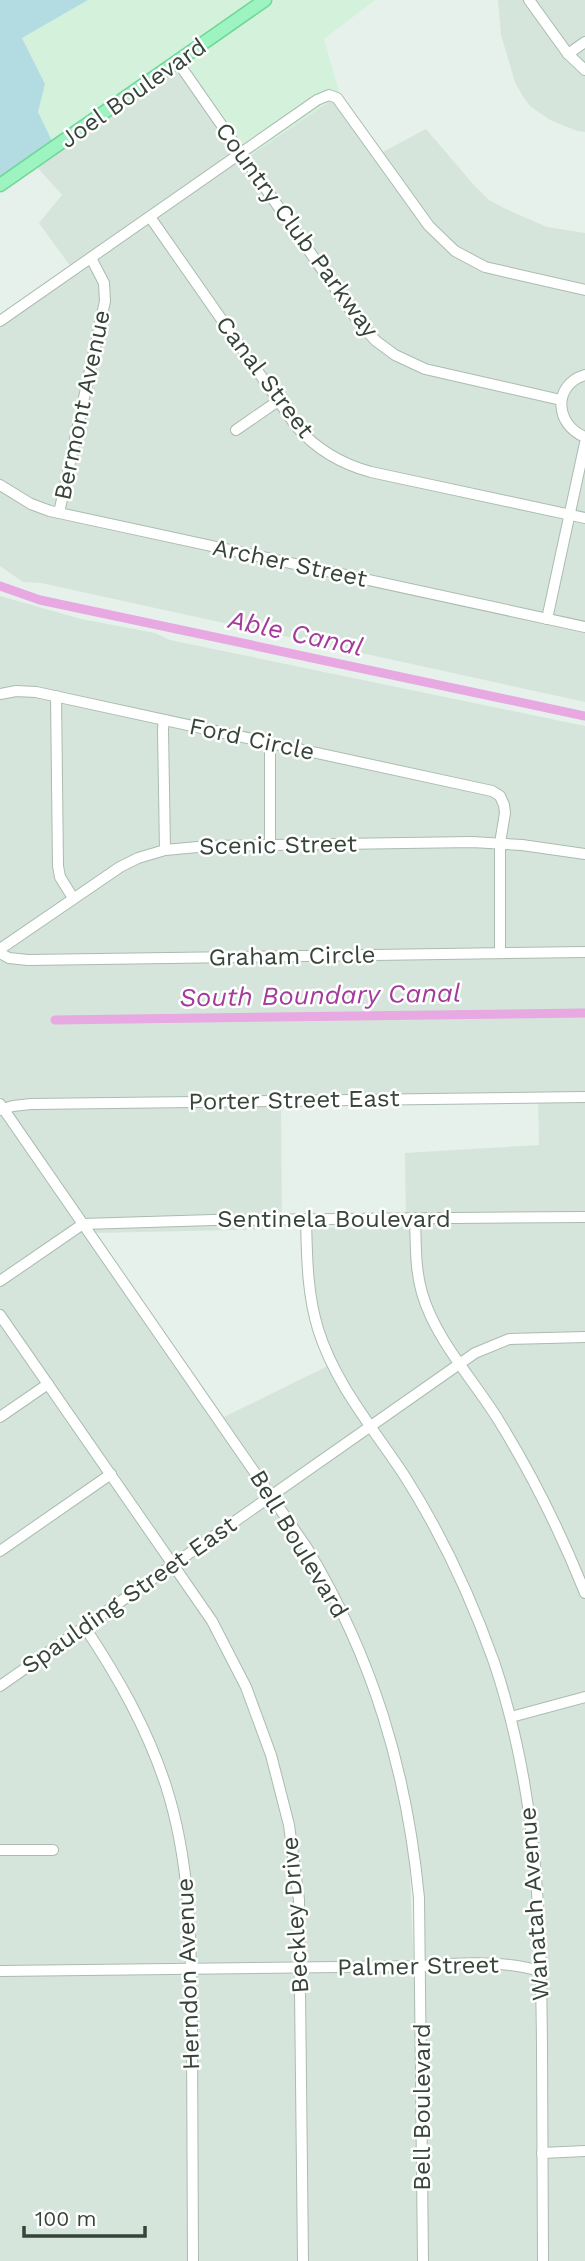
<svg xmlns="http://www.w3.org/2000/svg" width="585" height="2261" font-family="'Work Sans',sans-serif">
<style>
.residential{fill:#d5e5db}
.commercial{fill:#d3f1db}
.green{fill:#b3dbe2}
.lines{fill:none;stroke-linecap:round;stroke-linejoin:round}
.canal{stroke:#e8a8e2;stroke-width:9}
.minor-casing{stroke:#aabcb0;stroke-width:12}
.major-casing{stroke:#6fd797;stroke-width:15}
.minor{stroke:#fff;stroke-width:10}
.major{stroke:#9df4c0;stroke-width:12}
.labels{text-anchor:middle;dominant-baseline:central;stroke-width:5;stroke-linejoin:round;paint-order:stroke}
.street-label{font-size:24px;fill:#36443a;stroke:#fff}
.water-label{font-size:26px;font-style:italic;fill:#a43a99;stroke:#fff}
</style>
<rect width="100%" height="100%" fill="#e6f1eb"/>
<!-- residential -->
<g class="residential">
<polygon points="498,0 585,0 585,132 577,131 550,120 530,106 522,95 515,82 501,35"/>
<polygon points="180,65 340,95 381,153 426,129 473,184 489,200 506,209 547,227 585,233 585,702 41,583 23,582 0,566 0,323 76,274 39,223 62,195 36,166"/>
<polygon points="0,596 81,619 155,633 170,640 585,726 585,2261 428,2261 423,1898 414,1820 398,1747 375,1677 360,1639 327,1573 278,1495 153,1316 224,1417 334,1363 315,1319 310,1228 406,1226 405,1153 539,1145 538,1095 281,1105 282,1229 95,1233 0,1096"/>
<polygon points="0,1112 304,1551 352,1643 378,1709 400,1791 409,1850 418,2074 419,2261 0,2261"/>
</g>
<!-- commercial -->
<g class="commercial">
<polygon points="88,0 257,0 53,143 38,112 45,84 22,38"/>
<polygon points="273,0 375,0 324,39 340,95 247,158 178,67"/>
</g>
<!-- green -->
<polygon class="green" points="0,0 88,0 22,38 45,84 38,112 53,143 0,179"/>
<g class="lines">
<!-- canal -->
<g class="canal">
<polyline points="0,586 40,600 585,716"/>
<polyline points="55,1020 585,1013"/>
</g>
<!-- minor casing -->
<g class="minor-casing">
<g id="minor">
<polyline points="529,0 568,54 585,70"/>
<polyline points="568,54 585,42"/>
<polyline points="177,61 321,268 360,324 376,341 395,355 425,369 561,400"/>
<path d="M150,217l146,209c20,23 45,38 75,46l214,46"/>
<polyline points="0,321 317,100 329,95 337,98 429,226 455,251 485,267 585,290"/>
<path d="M585,375c-33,10 -30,50 0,62"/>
<polyline points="236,430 278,401"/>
<polyline points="0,485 31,504 50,511 585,627"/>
<polyline points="59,513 105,301 104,283 91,258"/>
<polyline points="547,619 585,443"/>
<polyline points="0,694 16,691 36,692 492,791 500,796 504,805 505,813 500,843 500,953"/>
<polyline points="56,696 58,866 60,877 73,898"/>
<polyline points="164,720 163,729 165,850"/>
<polyline points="270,845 270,742"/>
<polyline points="0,949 120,867 138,858 165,850 209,846 472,842 522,845 585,854"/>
<polyline points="0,953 9,958 28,960 585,952"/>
<path d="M0,1104l307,444c66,110 100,223 112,350l4,363"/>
<polyline points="0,1110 13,1106 31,1104 585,1097"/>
<path d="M415,1219c1,25 0,50 7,74 14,48 52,87 77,128 34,55 62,112 86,172"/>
<path d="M306,1220c1,37 1,73 12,109 17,55 55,99 86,146 37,58 67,122 90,187 43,128 47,251 48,385 0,71 1,143 1,214"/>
<polyline points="0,1281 83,1224 213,1220 585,1217"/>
<polyline points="0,1315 212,1621 246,1687 271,1755 289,1825 299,1900 303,2261"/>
<polyline points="0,1417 48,1384"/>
<polyline points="0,1551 111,1474"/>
<path d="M84,1626c34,51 63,102 82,160 26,81 25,164 26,247 0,76 1,152 1,228"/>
<polyline points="0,1686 475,1353 509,1339 585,1337"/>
<polyline points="511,1717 585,1697"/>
<polyline points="0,1850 53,1850"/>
<path d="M0,1971l421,-5c34,-3 89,-6 120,6"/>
<polyline points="542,2153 585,2151"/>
</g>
</g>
<!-- major casing -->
<g class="major-casing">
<polyline id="major" points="0,185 265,0"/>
</g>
<!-- minor -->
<use href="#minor" class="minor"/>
<!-- major -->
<use href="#major" class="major"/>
</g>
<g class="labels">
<!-- street labels -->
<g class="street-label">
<text transform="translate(133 93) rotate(-35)">Joel Boulevard</text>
<text transform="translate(297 230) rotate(54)">Country Club Parkway</text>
<text transform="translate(265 377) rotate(53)">Canal Street</text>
<text transform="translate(82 405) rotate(-78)">Bermont Avenue</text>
<text transform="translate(290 563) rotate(12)">Archer Street</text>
<text transform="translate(252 739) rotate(12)">Ford Circle</text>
<text transform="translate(278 845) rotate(-1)">Scenic Street</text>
<text transform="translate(292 956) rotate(-1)">Graham Circle</text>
<text transform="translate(294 1100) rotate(-1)">Porter Street East</text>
<text x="334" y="1219">Sentinela Boulevard</text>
<text transform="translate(299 1544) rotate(59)">Bell Boulevard</text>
<text transform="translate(129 1595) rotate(-35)">Spaulding Street East</text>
<text transform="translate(534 1904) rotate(-94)">Wanatah Avenue</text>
<text transform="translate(295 1915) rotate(-94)">Beckley Drive</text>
<text transform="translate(418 1966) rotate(-1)">Palmer Street</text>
<text transform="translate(188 1974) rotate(-92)">Herndon Avenue</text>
<text transform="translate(422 2107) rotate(-90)">Bell Boulevard</text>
</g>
<!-- water labels -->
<g class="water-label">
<text transform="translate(296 633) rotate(12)">Able Canal</text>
<text transform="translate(320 995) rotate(-1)">South Boundary Canal</text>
</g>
</g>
<!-- scale -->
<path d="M24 2226v10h121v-10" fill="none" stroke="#36443a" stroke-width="3.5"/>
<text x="35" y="2226" font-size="21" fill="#36443a" stroke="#ffffff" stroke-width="5" paint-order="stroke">100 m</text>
</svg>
